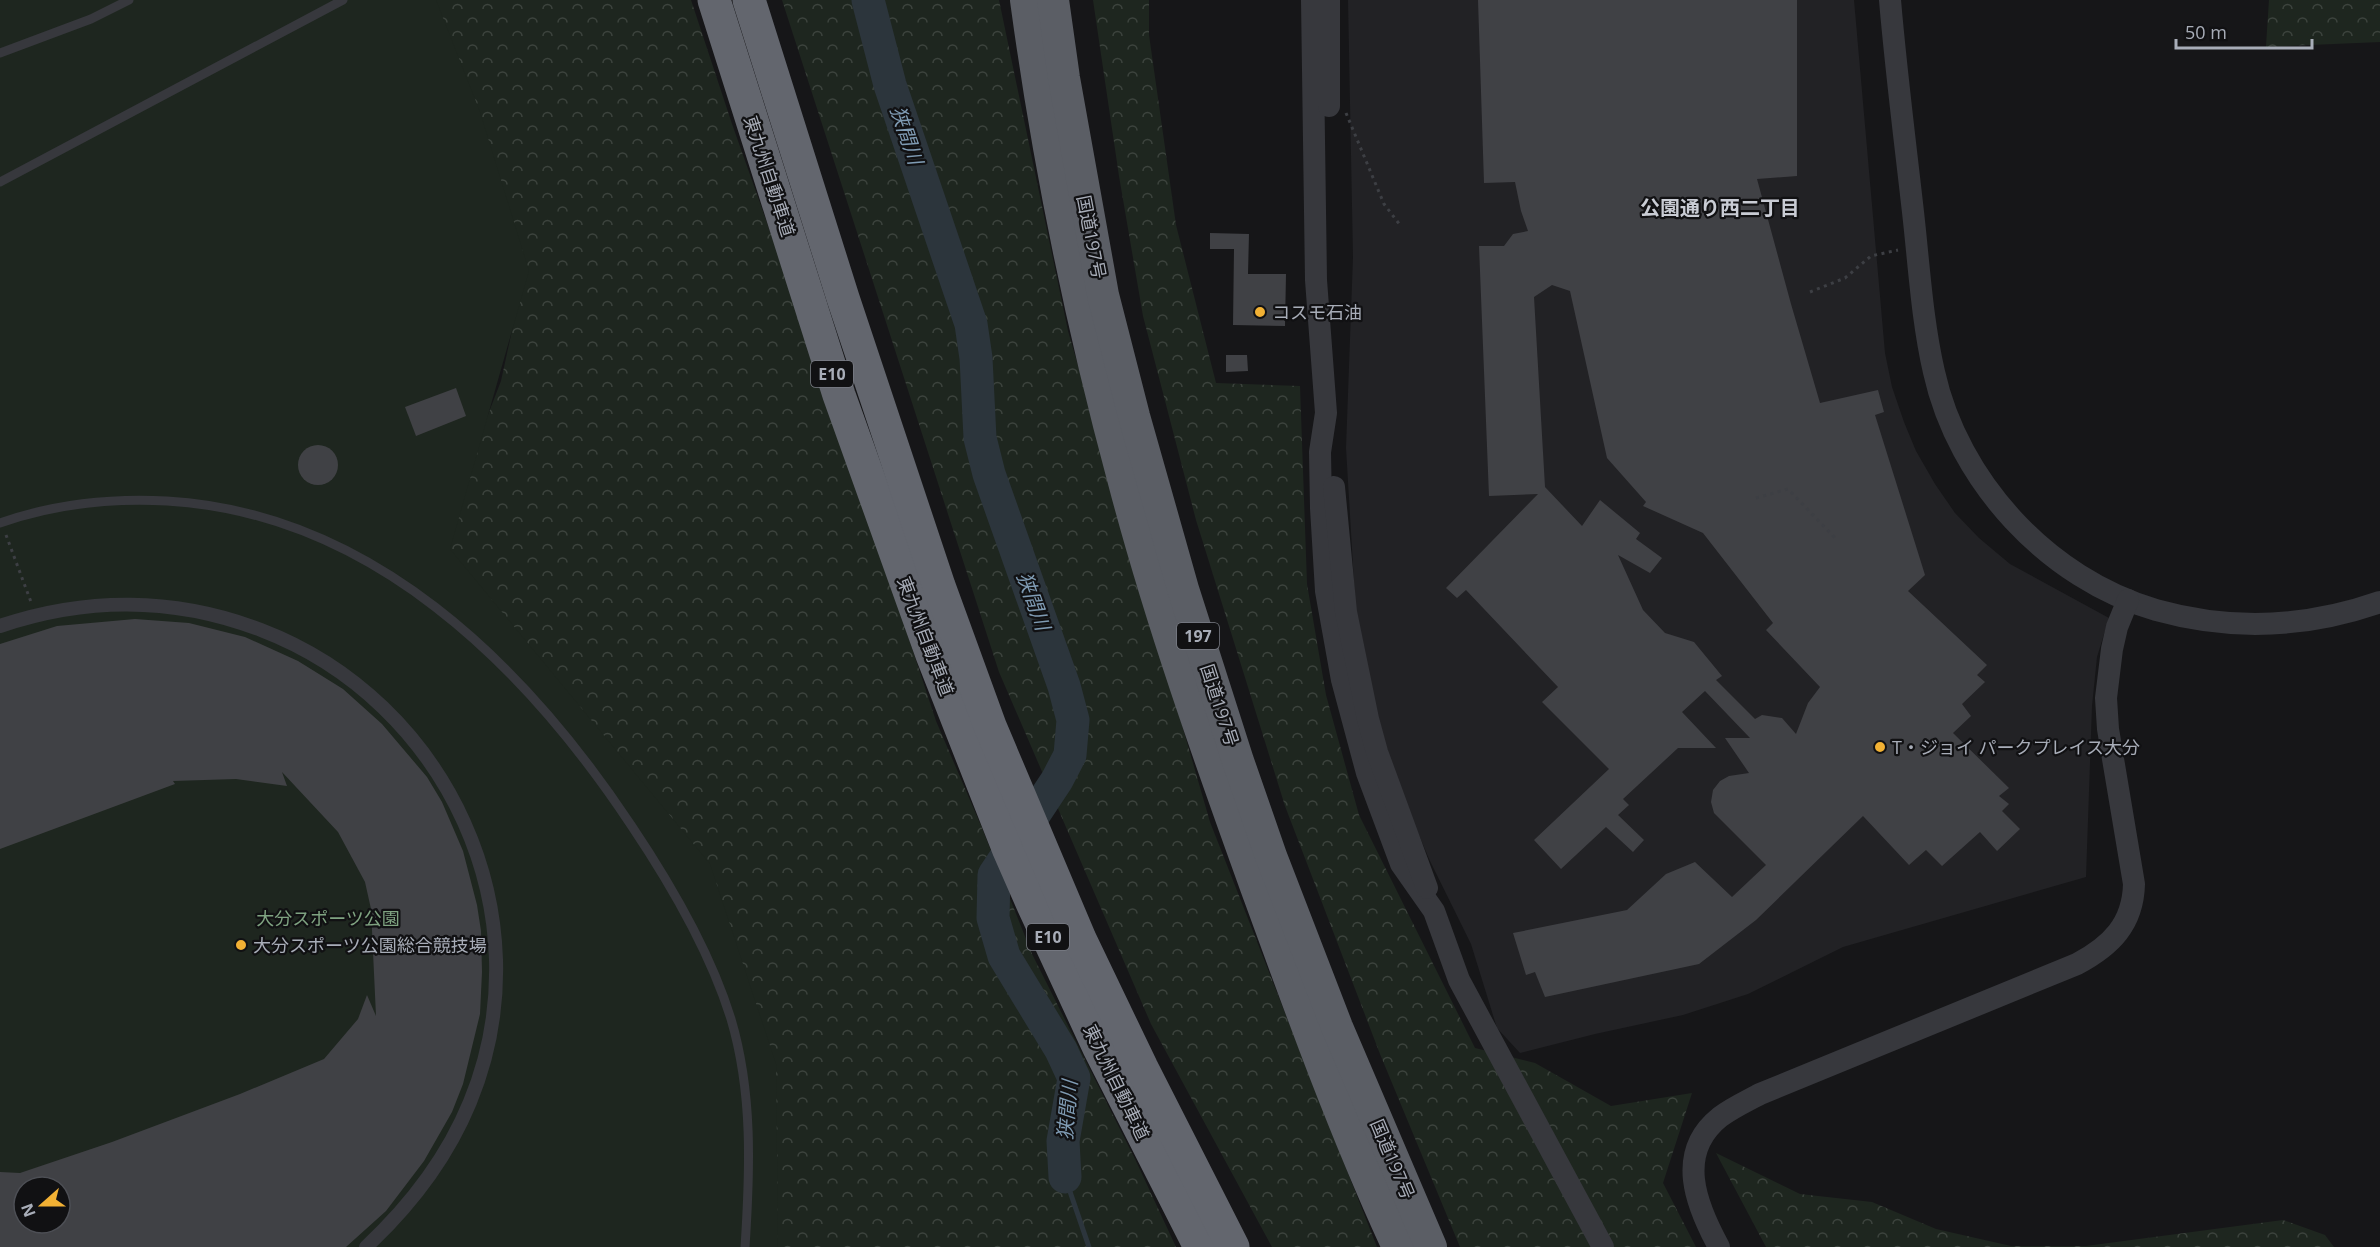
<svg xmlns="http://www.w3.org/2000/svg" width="2380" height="1247" font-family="'Open Sans','Noto Sans JP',sans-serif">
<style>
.built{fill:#222225}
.forest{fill:url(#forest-crowns)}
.park{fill:#1e261f;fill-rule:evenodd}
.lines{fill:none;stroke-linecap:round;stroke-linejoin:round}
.stream{stroke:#2c353c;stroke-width:5}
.river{stroke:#2c353c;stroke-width:33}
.building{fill:#404145;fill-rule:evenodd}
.path{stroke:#3d3f44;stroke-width:3;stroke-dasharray:3 4.5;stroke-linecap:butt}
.service{stroke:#37383d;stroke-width:9}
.pedestrian{stroke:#37383d;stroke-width:14}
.tertiary{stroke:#37383d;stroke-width:22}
.trunk{stroke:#5b5e65;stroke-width:32}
.motorway{stroke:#63666e;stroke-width:33}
.poi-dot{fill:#f2b134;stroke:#111113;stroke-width:2}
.labels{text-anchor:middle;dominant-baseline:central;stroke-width:4.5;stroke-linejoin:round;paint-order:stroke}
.shield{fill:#111113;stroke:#7b7e86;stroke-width:1.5}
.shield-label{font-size:16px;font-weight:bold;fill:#a8adb8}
.street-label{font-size:18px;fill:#a8adb8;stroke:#111113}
.poi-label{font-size:18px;fill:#a8adb8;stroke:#111113;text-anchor:start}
.park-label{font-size:18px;fill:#7fa381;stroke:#111113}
.water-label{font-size:20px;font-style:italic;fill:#7f9bb3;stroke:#111113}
.neighbourhood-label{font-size:20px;font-weight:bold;fill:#c9ccd4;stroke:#111113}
</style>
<defs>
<pattern id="forest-crowns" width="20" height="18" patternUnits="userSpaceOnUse" patternTransform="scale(1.5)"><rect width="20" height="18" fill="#1e261f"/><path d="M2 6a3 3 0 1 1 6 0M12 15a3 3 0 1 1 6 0" fill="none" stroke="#3c433d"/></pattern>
</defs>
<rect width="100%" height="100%" fill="#161618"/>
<!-- built -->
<polygon class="built" points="1348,0 1854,0 1885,353 1892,387 1904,422 1916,451 1935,484 1955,513 1979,538 2010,564 2109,618 2097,657 2092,706 2086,877 1843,947 1748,994 1683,1015 1595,1034 1520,1053 1497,1028 1471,944 1430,861 1400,791 1376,715 1356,616 1346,448 1353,257"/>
<!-- forest -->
<g class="forest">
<polygon points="150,0 691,0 732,124 834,412 936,721 982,828 1032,954 1135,1159 1176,1247 773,1247 429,561 464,477 501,381 518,303"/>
<polygon points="782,0 999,0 1068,331 1210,822 1377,1247 1272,1247 1151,1024 999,672"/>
<polygon points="1093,0 1149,0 1149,35 1176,225 1216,383 1300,386 1307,584 1326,695 1359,815 1475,1048 1535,1063 1611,1106 1692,1093 1663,1183 1696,1247 1460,1247 1380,1054 1285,806 1196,520 1143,316 1119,176"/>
<polygon points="2269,0 2380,0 2380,42 2266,47"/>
<polygon points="1716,1153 1800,1194 1872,1202 1936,1229 2011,1246 2086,1246 2283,1220 2325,1235 2334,1247 1766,1247"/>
</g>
<!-- park -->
<path class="park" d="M0,0h436l44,112 49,159 -79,278 260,315 66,200 2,183h-778zM24,1187h36v36h-36z"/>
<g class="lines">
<!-- stream -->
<polyline class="stream" points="1065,1177 1089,1247"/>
<!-- river -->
<polyline class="river" points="868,0 890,85 971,324 976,358 980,438 989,474 1064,686 1073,720 1070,755 1057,780 994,875 993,918 1004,956 1061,1050 1074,1078 1063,1141 1065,1177"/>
</g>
<!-- building -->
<g class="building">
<path d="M1478,0h319v176l-40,3 34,125 29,99 58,-13 6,22 -9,3 50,160 -17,16 79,74 -10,10 8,7 -23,22 9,12 -18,17 56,55 -10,8 10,8 -7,7 18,18 -23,22 -17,-19 -38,34 -16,-16 -17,15 -46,-49 -107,104 -57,44 -154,33 -10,-25 -9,3 -13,-42 114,-23 39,-36 29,-12 37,35 34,-32 -52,-52 -3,-11 2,-12 7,-9 9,-5 20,-3 -24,-35h25l-45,-47 -23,21 34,36h-38l-55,51 6,6 -11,10 26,25 -11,12 -27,-25 -45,42 -27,-29 75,-71 -67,-67 16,-15 -92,-97 -9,8 -11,-10 92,-94 -49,2 -10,-250h25l9,-12 15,-3 -7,-20 -6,-29 -31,1zM1552,285l18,6 37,167 39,44 -3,4 60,27 70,90 -7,7 54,57 -12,16 -12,31 -14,-16 -20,-3 -7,4 -39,-39 6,-4 -28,-34 -29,-9 -22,-23 -25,-55 32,18 12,-15 -26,-19 4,-6 -40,-33 -18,26 -37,-39 -11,-190z"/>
<polygon points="1210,233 1249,234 1248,274 1286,274 1285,326 1233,325 1234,249 1210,249"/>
<polygon points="1226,355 1247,355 1248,371 1226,372"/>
<polygon points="456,388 466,416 416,436 405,407"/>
<circle cx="318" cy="465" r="20"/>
<path d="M135,619l54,4 56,14 53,24 45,28 39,35 45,53 15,25 21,49 14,54 4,26 1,41 -2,42 -17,70 -11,28 -28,49 -38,50 -40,36h-346v-75l20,1 92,-31 128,-48 84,-35 34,-40 9,-24 9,21 -5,-107 -6,-27 -27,-50 -56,-60 5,14 -51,-7 -63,2 2,3 -175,65v-205l57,-18zM24,1187h36v36h-36z"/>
</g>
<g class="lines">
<!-- path -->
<g class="path">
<polyline points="1346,113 1384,204 1400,225"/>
<polyline points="1810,292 1845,278 1871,256 1898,250"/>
<polyline points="1756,498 1788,489 1836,539"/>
<polyline points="6,535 31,602"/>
</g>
<!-- service -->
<g class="service">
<polyline points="0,53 91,19 129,0"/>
<polyline points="0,182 343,0"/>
<path d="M0,523c54,-19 110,-25 167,-22 204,12 357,163 464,324 39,58 79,126 100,194 22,74 19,151 14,228"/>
</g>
<!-- pedestrian -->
<path class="pedestrian" d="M0,626c86,-29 175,-29 261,4 186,71 286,285 209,472 -23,56 -60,104 -104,145"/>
<!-- tertiary -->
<g class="tertiary">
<polyline points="1312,0 1316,280 1326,413 1320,452 1321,508 1326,591 1342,680 1367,773 1401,864 1434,911 1459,980 1603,1247"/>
<polyline points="1329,0 1329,106"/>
<path d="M1890,0c6,71 15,141 23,212 6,53 9,108 21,160 24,109 114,207 222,238 75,21 150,18 224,-8"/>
<polyline points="1334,487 1346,612 1368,719 1377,752 1427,888"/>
<path d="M1719,1247c-23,-42 -44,-94 1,-130 12,-9 27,-16 40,-23l317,-130c34,-18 56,-40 57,-80l-26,-155 -2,-31 6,-49 5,-22 11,-27"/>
</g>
<!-- trunk -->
<g class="trunk">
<path d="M1026,0c22,163 55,323 98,482 36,137 84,272 132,405 44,121 88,243 142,360"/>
<polyline points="1053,0 1064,78 1103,295 1134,416 1183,589 1238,761 1271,856 1337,1027 1431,1247"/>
</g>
<!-- motorway -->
<g class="motorway">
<polyline points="714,0 839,395 932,655 1008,848 1033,905 1099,1048 1200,1247"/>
<polyline points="749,0 843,298 939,586 990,726 1080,939 1142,1068 1233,1247"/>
</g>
</g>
<!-- markers -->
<g class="poi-dot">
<circle cx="1260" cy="312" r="6"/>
<circle cx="1880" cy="747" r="6"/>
<circle cx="241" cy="945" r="6"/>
</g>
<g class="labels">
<!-- shield labels -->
<g class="shield">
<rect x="811" y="361" width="42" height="26" rx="4.5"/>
<rect x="1177" y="623" width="42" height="26" rx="4.5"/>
<rect x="1027" y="924" width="42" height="26" rx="4.5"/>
</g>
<g class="shield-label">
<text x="832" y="374">E10</text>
<text x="1198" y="636">197</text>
<text x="1048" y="937">E10</text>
</g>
<!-- street labels -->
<g class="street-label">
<text transform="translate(770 176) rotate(72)">東九州自動車道</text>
<text transform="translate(1092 237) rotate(79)">国道197号</text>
<text transform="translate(926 636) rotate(69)">東九州自動車道</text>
<text transform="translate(1220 705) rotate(72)">国道197号</text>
<text transform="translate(1117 1082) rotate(64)">東九州自動車道</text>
<text transform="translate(1393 1159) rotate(67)">国道197号</text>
</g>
<!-- poi labels -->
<g class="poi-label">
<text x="1272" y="312">コスモ石油</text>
<text x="1892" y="747">T・ジョイ パークプレイス大分</text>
<text x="253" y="945">大分スポーツ公園総合競技場</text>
</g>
<!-- park labels -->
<g class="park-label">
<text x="328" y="918">大分スポーツ公園</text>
</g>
<!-- water labels -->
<g class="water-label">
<text transform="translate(907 135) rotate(71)">狭間川</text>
<text transform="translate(1034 601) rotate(70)">狭間川</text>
<text transform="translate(1067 1110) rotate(-85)">狭間川</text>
</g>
<!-- neighbourhood labels -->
<g class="neighbourhood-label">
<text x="1720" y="207">公園通り西二丁目</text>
</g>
</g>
<!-- north arrow -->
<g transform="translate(42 1205) rotate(249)"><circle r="28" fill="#111113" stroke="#4d4f55" stroke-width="1.5"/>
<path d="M0-4.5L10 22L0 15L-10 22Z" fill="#f2b134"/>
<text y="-9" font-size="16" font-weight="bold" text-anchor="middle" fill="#a8adb8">N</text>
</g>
<!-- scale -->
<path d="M2176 39v9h136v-9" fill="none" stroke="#a8adb8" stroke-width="3"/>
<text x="2185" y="39" font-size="18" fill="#a8adb8" stroke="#111113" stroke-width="4.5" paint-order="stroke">50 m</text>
</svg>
